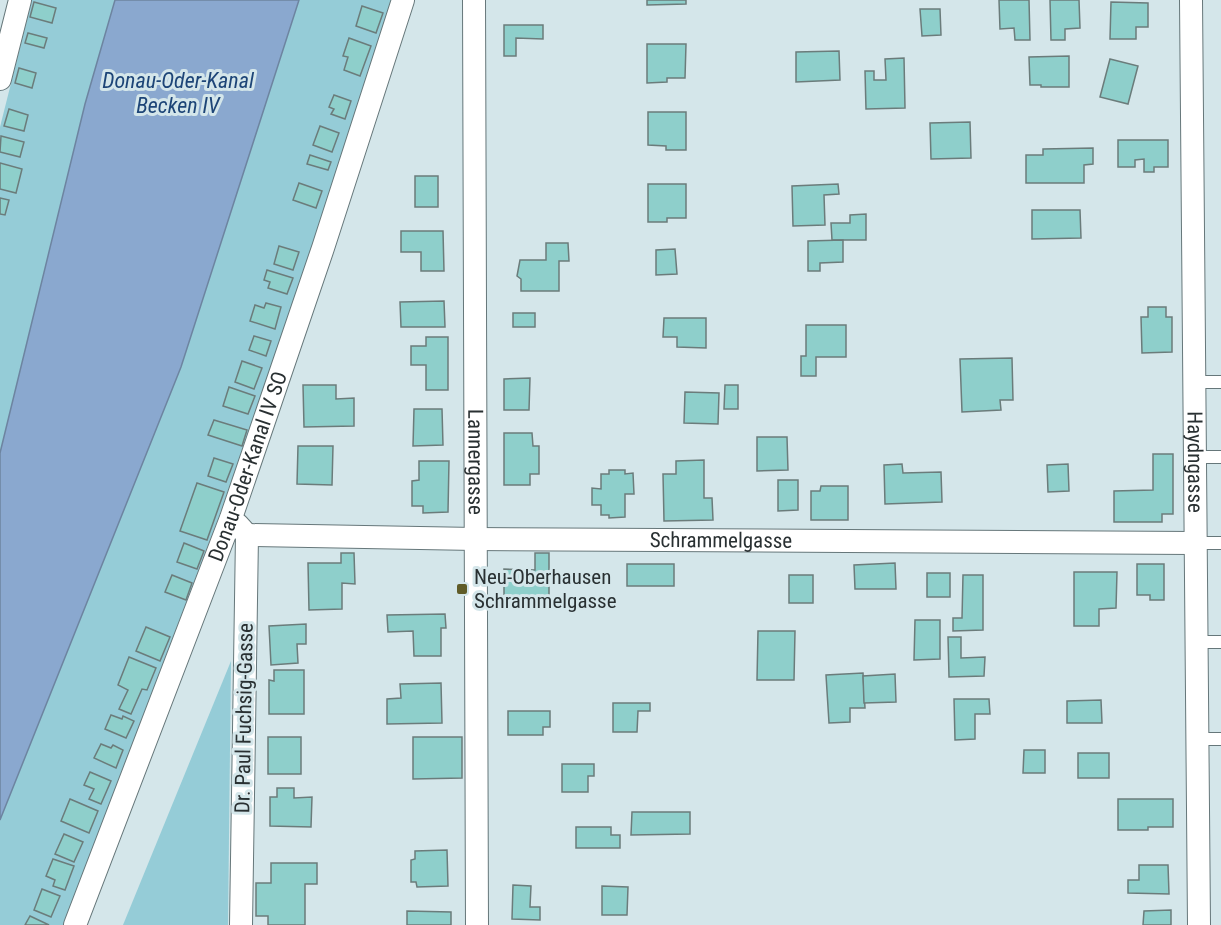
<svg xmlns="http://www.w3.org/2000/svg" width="1221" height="925" font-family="'Roboto Condensed',sans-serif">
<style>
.green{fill:#95ccd7}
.water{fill:#8aa8cf;stroke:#6d84a0;stroke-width:1.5}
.building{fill:#8ecfcb;stroke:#6b7c7b;stroke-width:1.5}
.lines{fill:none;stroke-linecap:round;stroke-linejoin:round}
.service-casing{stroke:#66777a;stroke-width:14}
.minor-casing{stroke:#66777a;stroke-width:24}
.service{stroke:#fff;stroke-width:12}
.minor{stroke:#fff;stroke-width:22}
.poi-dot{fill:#605c28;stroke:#d4e6ea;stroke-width:2}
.labels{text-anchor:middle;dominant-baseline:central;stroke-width:6;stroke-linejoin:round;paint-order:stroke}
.street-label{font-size:21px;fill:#293032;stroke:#d4e6ea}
.poi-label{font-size:21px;fill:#293032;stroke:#d4e6ea;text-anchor:start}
.water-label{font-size:22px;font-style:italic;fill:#1d4577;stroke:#d4e6ea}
</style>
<rect width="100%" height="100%" fill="#d4e6ea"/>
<!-- green -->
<g class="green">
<polygon points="32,0 115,0 85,104 0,453 0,127"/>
<polygon points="299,0 398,0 220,514 63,925 0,925 0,820 181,367"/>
<polygon points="231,661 228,925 123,925"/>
</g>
<!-- water -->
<polygon class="water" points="115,0 299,0 181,367 0,820 0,453 85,104"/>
<!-- building -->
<g class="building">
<polygon points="647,0 686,0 686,4 647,5"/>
<polygon points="999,0 1029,0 1030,40 1015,40 1014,28 1000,29"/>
<polygon points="1050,0 1079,0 1080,28 1065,29 1065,40 1051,40"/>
<polygon points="34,2 56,8 52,23 30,17"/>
<polygon points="1111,2 1148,3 1148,27 1136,27 1136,39 1110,39"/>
<polygon points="362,6 383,13 376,33 356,26"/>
<polygon points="920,9 940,9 941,35 922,36"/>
<polygon points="504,25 543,25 543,39 516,38 516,56 504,56"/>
<polygon points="28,33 47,38 44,48 25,43"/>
<polygon points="349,38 371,46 360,76 344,70 348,57 343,56"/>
<polygon points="647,44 686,44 685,78 667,78 667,82 647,83"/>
<polygon points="839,51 840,80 796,82 796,52"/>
<polygon points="1069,56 1069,87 1041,87 1041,85 1030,85 1029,57"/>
<polygon points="904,58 905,108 866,109 865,71 874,71 874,80 886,80 885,59"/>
<polygon points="1110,59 1138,66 1128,104 1100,97"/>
<polygon points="19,68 36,73 32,88 15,83"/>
<polygon points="334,95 351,101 345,119 331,114 334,109 329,107"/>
<polygon points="9,109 28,115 24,131 4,126"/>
<polygon points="648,112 686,112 686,150 666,150 666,146 648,145"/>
<polygon points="970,122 971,158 931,159 930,123"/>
<polygon points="320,126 339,133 332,152 313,145"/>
<polygon points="1,136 24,142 20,157 0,152"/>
<polygon points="1118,140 1168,140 1168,167 1154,167 1154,172 1144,172 1144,159 1135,160 1135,167 1118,167"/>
<polygon points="1093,148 1093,164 1084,165 1084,183 1026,183 1026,155 1043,155 1043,149"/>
<polygon points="310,155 331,162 328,170 307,164"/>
<polygon points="0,163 22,169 16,193 0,189"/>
<rect x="415" y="176" width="23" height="31"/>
<polygon points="299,183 322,191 316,208 293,200"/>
<polygon points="648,184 686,184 686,218 667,218 667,222 648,222"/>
<polygon points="838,184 839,194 824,195 825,225 793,226 792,186"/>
<polygon points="0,198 9,200 5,215 0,214"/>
<polygon points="1032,210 1080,210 1081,238 1032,239"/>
<polygon points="866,214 866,240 832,240 831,223 850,223 850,215"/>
<polygon points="401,231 443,231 444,271 421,271 421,252 401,252"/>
<polygon points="843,240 843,262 820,263 820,271 808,271 808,241"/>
<polygon points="546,243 568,243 569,261 559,261 559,291 521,291 521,279 517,276 520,260 546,260"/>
<polygon points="279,246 299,252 293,270 274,264"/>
<polygon points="675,249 677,274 656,275 656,250"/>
<polygon points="267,270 293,278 287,294 268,288 270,282 264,280"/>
<polygon points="444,301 445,327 401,327 400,302"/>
<polygon points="266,303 281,307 275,329 250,321 255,305 264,308"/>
<polygon points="1148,307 1166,307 1166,317 1172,317 1172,352 1142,353 1141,317 1148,317"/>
<rect x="513" y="313" width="22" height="14"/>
<polygon points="664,318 706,318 706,348 677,347 677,337 663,337"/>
<polygon points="806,325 846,325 846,357 816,357 816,376 801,376 801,356 806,356"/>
<polygon points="254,336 271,341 266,356 249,350"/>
<polygon points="426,337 448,337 448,390 426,390 426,365 411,365 411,346 426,346"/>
<polygon points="1012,358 1013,400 1000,400 1001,410 962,412 960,359"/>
<polygon points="242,361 262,368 254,389 235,382"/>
<polygon points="530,378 529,410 504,410 504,379"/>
<polygon points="303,385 336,385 336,399 354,398 354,426 304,427"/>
<polygon points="725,385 738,385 738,409 724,409"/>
<polygon points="229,387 255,396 248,414 223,406"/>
<polygon points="685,392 719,393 718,424 684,423"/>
<polygon points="414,409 442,409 443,445 413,446"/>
<polygon points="214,420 247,430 242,446 208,435"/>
<polygon points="504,433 532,433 533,446 539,446 539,474 530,474 530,485 504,485"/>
<polygon points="757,437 787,437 788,470 757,471"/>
<polygon points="298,446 333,446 332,485 297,484"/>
<polygon points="1153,454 1173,454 1173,514 1162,514 1162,522 1114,522 1114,491 1153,490"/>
<polygon points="214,458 233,464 226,482 208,476"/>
<polygon points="704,460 704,498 712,498 713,520 664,521 663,474 676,474 676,461"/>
<polygon points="419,461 449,461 448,512 423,513 423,506 412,506 412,481 419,480"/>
<polygon points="902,464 903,473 941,472 942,502 885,504 884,465"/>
<polygon points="1068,464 1069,491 1048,492 1047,465"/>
<polygon points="609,470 625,470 625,474 633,473 634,494 625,494 625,517 609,518 609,515 601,515 601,505 592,505 592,488 601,489 601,474 609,474"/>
<polygon points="778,480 798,480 798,510 778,511"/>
<polygon points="197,483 224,492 207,540 180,531"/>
<polygon points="821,486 848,486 848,520 811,520 811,491 820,491"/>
<polygon points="184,543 204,551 197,569 177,562"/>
<polygon points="341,553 354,553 355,584 342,583 342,609 309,610 308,563 341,563"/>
<polygon points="535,553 549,553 549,602 504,601 504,569 535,570"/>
<polygon points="895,563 896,589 855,589 854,565"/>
<rect x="627" y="564" width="47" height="22"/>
<polygon points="1137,564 1164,564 1164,600 1150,600 1150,595 1137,595"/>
<polygon points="1074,572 1117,572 1116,608 1099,609 1099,626 1074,626"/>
<rect x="927" y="573" width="23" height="24"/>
<polygon points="172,575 192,583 186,600 165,592"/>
<rect x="789" y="575" width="24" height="28"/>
<polygon points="963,575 983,575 983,630 953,631 953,618 962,618"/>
<polygon points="445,614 446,628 441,628 441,656 414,656 413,631 388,632 387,615"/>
<polygon points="915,620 940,620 940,659 914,660"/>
<polygon points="306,624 306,644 297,644 298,663 271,665 269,626"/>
<polygon points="146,627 170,637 160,661 136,651"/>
<polygon points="758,631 795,631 794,680 757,680"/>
<polygon points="948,637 961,637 961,658 985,657 984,676 949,677"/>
<polygon points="129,657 156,668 147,690 142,689 131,714 119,709 128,690 118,685"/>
<polygon points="274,670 304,670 304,714 269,714 269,680 274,681"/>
<polygon points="863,673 865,708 850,708 850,722 829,723 826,675"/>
<polygon points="895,674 896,702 864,703 863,676"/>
<polygon points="441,683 442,723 387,724 387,699 401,698 400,684"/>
<polygon points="954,699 989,699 990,714 975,714 975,739 955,740"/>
<polygon points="1101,700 1102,723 1067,723 1067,701"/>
<polygon points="613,703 650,703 650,711 638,711 637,732 613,732"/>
<polygon points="508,711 550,711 550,727 543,727 543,735 508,735"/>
<polygon points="111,715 122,719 123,716 134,721 126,738 105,729"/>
<rect x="268" y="737" width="33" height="37"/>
<polygon points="413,737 462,737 462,778 413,779"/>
<polygon points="101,744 111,748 113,745 123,750 116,768 94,758"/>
<polygon points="1024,750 1045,750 1045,773 1023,773"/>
<rect x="1078" y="753" width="31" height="25"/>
<polygon points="562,764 594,764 594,776 588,776 588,792 562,792"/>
<polygon points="90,772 111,781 101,804 89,799 94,789 84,785"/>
<polygon points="277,788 294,788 294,798 312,797 311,827 270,826 270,797 277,797"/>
<polygon points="70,799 98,811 89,833 61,821"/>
<polygon points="1118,799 1173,799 1173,827 1148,827 1148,830 1118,830"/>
<polygon points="632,812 690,812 690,834 631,835"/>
<polygon points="576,827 611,827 611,835 620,835 620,848 576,848"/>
<polygon points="64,834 83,842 74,862 55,854"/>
<polygon points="447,850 448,886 417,887 416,882 411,882 411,860 415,859 415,851"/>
<polygon points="53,859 74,866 65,890 53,886 55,880 46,876"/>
<polygon points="271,863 317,863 317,884 305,884 305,925 268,925 268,916 256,916 256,883 271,883"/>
<polygon points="1139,865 1168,865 1169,894 1128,893 1128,880 1139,880"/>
<polygon points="513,885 531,886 530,907 540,907 540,920 512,919"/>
<polygon points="602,886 628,887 627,915 602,915"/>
<polygon points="42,889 60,896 51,917 34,910"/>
<polygon points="1171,910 1171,925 1143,925 1144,911"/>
<polygon points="407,911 451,912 451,925 407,925"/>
<polygon points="30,916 49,925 25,925"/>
</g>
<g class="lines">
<!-- service casing -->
<g class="service-casing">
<g id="service">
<polyline points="1194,382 1221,382"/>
<polyline points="1194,457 1221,457"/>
<polyline points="1194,543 1221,543"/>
<polyline points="1196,642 1221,642"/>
<polyline points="1197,739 1221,739"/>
</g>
</g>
<!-- minor casing -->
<g class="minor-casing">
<g id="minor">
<path id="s1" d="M474,0l3,925"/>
<path id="s2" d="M1191,0l8,925"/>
<polyline points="0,79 20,0"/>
<polyline points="238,525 247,535 241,925"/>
<path id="s3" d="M247,535l228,4 719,4"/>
<path id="s4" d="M75,925l156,-407 92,-270 80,-248"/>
</g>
</g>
<!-- service -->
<use href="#service" class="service"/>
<!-- minor -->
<use href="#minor" class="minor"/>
</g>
<!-- markers -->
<rect class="poi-dot" x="456" y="583" width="12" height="12" rx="3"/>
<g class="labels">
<!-- street labels -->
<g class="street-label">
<text stroke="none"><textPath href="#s1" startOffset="462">Lannergasse</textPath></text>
<text stroke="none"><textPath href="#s2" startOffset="462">Haydngasse</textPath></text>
<text stroke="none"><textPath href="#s4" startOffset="490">Donau-Oder-Kanal IV SO</textPath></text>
<text stroke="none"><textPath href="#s3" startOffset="474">Schrammelgasse</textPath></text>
<text transform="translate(244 718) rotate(-89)">Dr. Paul Fuchsig-Gasse</text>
</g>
<!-- poi labels -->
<g class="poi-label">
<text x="474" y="577">Neu-Oberhausen<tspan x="474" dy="24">Schrammelgasse</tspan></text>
</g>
<!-- water labels -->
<g class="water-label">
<text x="178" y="80">Donau-Oder-Kanal<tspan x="178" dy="25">Becken IV</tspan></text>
</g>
</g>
</svg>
